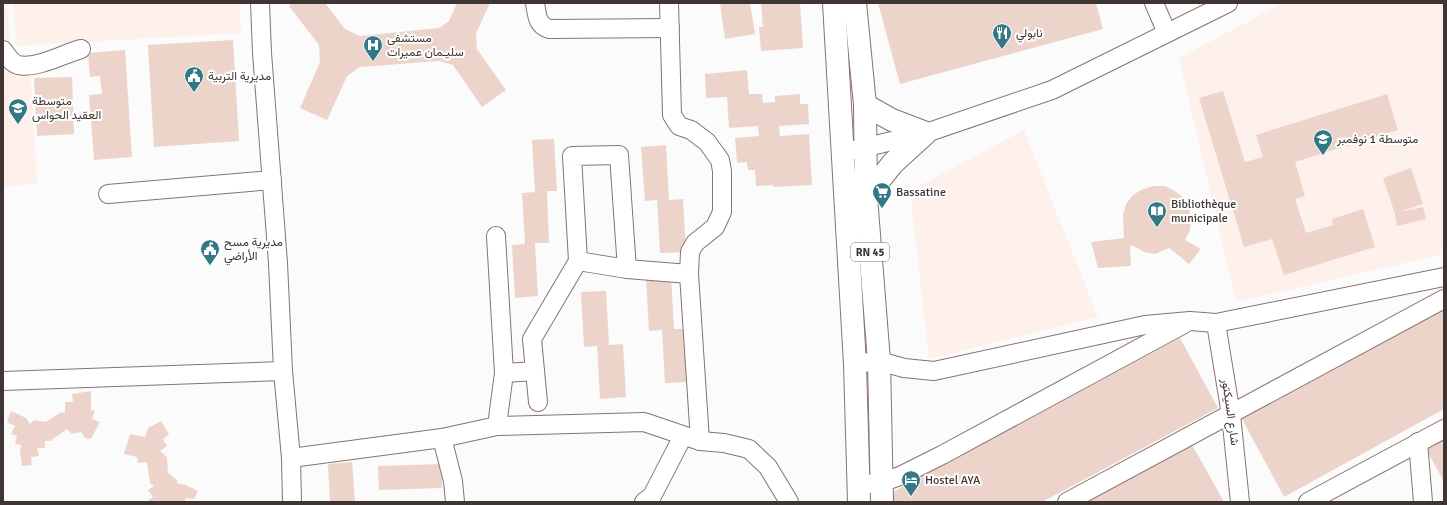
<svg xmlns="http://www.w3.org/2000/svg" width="1447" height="505" font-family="Signika,Vazirmatn,sans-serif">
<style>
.built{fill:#fef1ec}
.building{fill:#ecd4cb}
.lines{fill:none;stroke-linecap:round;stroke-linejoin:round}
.minor-casing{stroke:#89736b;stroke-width:20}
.major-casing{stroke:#89736b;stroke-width:24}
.minor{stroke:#fff;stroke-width:18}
.major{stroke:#fff;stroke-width:22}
.labels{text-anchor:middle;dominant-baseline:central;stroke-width:4;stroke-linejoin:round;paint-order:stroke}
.shield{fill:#fff;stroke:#797270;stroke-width:1}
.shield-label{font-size:11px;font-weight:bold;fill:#3f3532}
.poi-label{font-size:12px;fill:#3f3532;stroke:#fff;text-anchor:start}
.street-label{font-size:12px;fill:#3f3532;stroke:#fff}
</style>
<rect width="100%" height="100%" fill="#fbfbfb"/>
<!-- built -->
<g class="built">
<polygon points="3,3 7,3 11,65 30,64 37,184 3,186"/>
<polygon points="14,3 240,3 241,33 16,46"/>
<polygon points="1283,3 1444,3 1444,254 1236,302 1179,58"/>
<polygon points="1024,130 1098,317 929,359 910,191"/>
</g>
<!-- building -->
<g class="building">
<polygon points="292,3 325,3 345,29 360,36 439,28 449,21 457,3 490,3 476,33 477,49 506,90 482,107 453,65 439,61 360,67 347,76 327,120 300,108 320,62 319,45 289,6"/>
<polygon points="720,3 750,3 755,34 725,39"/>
<polygon points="761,3 800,3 803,48 761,51 759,27 763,27"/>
<polygon points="878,3 1096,3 1103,29 900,84"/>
<polygon points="233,40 239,141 154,147 148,45"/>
<polygon points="125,50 132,157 94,160 89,95 102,94 100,76 90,77 88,53"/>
<polygon points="747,70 749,94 762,94 763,103 775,102 775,96 800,94 800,104 808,104 809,124 779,126 780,136 809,134 812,185 774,187 773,185 756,186 755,170 748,170 747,162 737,163 735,138 759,136 758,126 729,128 727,97 706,98 705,74"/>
<polygon points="72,77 74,134 37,136 34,78"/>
<polygon points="1223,91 1245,162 1263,157 1256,135 1387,94 1398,130 1295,162 1305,196 1295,199 1306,233 1333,225 1332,219 1363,209 1375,247 1284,275 1272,239 1244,247 1199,98"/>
<polygon points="554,139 557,191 547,191 549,243 535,243 538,296 515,298 512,245 525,244 522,193 535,192 532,140"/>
<polygon points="666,145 669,200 683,199 686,252 660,253 657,200 645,201 641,147"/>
<polygon points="1411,168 1423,204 1399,212 1423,207 1426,219 1397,226 1395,214 1383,178"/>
<polygon points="1154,186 1165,186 1175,191 1184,198 1189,208 1191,219 1190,230 1185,240 1201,249 1189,264 1169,248 1155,254 1144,252 1134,246 1130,246 1131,266 1098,268 1091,242 1124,238 1123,215 1126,204 1133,195 1143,189"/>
<polygon points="671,275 674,329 688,329 690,382 665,383 662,330 649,331 646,277"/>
<polygon points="606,291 609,345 623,344 626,397 600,399 597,346 584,347 581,292"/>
<polygon points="1444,308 1444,409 1284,497 1242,419"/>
<polygon points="1180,338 1218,408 1042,502 893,502 889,494"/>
<polygon points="91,391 91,410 95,411 92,419 100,422 91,439 85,438 81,432 72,434 67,429 50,441 45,441 45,448 37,448 39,456 31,457 32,465 22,466 20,452 21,445 15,444 17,436 11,434 15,426 7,422 11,411 26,418 30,424 34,420 46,422 60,413 65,412 65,402 73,402 72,394"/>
<polygon points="161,421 169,434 163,439 167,446 160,451 167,457 168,473 177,480 177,483 186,485 198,491 194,499 186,498 184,502 146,502 153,497 148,490 154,486 150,483 147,462 138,463 137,457 124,454 130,434 145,437 148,428"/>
<polygon points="1444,439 1444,482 1426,449"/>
<polygon points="1190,441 1224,502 1079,502"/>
<polygon points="352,462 355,502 330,502 328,464"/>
<polygon points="442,464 442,488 379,490 378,466"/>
</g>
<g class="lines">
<!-- minor casing -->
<g class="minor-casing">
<g id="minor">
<polyline points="260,3 262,53 278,263 283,371 291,458 292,502"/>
<path d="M535,3c2,12 2,22 14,26l121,-1"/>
<polyline points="669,3 672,115 679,126 691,130 707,142 720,160 722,171 722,212 715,227 695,243 690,252 689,274 700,441"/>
<polyline points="1154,3 1167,33"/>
<path d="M3,50c4,5 8,13 15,15 19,4 45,-11 63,-16"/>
<polyline points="854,150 926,133 1052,90 1228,3"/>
<polyline points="108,194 272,180"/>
<polyline points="496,236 504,373 497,426"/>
<polyline points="627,269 689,274"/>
<polyline points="1216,323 1231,415 1240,502"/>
<polyline points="855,364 879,361 904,368 934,371 1145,325 1190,321 1216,323 1444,277"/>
<polyline points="535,371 532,339 578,261 572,156 619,155 627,269 578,261"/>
<polyline points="504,373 535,371 538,402"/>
<polyline points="3,381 283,371"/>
<polyline points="442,438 453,481 455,502"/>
<polyline points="1418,442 1423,502"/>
<polyline points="291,458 442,438 497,426 644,422 700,441 724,443 749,449 768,467 789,502"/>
<polyline points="858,485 880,483 900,476 942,455 1184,324"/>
<polyline points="644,502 652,496 683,436"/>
<polyline points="1067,502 1444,299"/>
<polyline points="1308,502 1444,429"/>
</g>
</g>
<!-- major casing -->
<g class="major-casing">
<g id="major">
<polyline points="834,3 855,364 859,502"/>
<polyline points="855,3 865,105 866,197 879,361 882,502"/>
<polyline points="865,105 892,120 926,133 893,163 866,197"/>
</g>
</g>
<!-- minor -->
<use href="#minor" class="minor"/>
<!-- major -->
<use href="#major" class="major"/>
</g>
<!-- icons -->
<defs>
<g id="restaurant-pin" transform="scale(1)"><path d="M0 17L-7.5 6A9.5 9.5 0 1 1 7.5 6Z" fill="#327985" stroke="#fff"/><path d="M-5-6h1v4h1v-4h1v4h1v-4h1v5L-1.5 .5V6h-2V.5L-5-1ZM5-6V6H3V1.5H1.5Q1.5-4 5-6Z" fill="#fff"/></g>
<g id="hospital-pin" transform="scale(1)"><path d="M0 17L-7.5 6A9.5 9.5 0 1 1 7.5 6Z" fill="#327985" stroke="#fff"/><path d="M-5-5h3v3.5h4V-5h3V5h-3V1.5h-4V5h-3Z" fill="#fff"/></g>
<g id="civic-pin" transform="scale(1)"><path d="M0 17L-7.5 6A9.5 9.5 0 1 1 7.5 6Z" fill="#327985" stroke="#fff"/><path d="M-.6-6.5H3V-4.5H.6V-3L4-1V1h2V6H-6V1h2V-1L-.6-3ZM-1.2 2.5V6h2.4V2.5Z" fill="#fff"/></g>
<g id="school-pin" transform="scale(1)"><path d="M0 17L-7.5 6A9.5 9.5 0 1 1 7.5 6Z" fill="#327985" stroke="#fff"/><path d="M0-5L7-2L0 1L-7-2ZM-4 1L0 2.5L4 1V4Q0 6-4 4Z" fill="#fff"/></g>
<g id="supermarket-pin" transform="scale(1)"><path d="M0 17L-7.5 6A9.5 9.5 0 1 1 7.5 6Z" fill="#327985" stroke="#fff"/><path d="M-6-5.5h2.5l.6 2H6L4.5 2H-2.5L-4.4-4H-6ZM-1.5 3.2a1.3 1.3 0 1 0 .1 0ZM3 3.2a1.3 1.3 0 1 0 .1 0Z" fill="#fff"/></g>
<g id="library-pin" transform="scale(1)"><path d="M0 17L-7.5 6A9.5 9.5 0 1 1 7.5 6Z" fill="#327985" stroke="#fff"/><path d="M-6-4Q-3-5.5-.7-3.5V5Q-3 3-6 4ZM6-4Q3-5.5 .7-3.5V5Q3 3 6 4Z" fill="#fff"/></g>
<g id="hotel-pin" transform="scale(1)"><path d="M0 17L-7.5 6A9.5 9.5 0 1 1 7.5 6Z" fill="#327985" stroke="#fff"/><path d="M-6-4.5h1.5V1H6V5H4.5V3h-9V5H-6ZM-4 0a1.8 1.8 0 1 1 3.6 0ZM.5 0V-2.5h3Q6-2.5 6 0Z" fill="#fff"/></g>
</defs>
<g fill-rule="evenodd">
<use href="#restaurant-pin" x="1002" y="33"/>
<use href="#hospital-pin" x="373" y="45"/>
<use href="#civic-pin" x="194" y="76"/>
<use href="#school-pin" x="18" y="108"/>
<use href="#school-pin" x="1323" y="139"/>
<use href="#supermarket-pin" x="882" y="192"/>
<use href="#library-pin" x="1157" y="211"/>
<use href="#civic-pin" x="210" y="249"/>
<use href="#hotel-pin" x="911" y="480"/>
</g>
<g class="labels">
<!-- shield labels -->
<rect class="shield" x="851" y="243" width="38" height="18" rx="3"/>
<g class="shield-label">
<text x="870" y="252">RN 45</text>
</g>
<!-- poi labels -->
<g class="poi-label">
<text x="1016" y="33">نابولي</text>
<text x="387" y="38">مستشفى<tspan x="387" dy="14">سليـمان عميرات</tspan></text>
<text x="208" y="76">مديرية التربية</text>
<text x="32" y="101">متوسطة<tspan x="32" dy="14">العقيد الحواس</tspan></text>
<text x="1337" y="139">متوسطة 1 نوفمبر</text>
<text x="896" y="192">Bassatine</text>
<text x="1171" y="204">Bibliothèque<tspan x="1171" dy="14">municipale</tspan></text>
<text x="224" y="242">مديرية مسح<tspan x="224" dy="14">الأراضي</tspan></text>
<text x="925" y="480">Hostel AYA</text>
</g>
<!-- street labels -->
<g class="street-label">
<text transform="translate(1230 412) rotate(82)">شارع السيكتور</text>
</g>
</g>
<!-- border -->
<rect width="1447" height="505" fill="none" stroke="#3f3532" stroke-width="8"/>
</svg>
